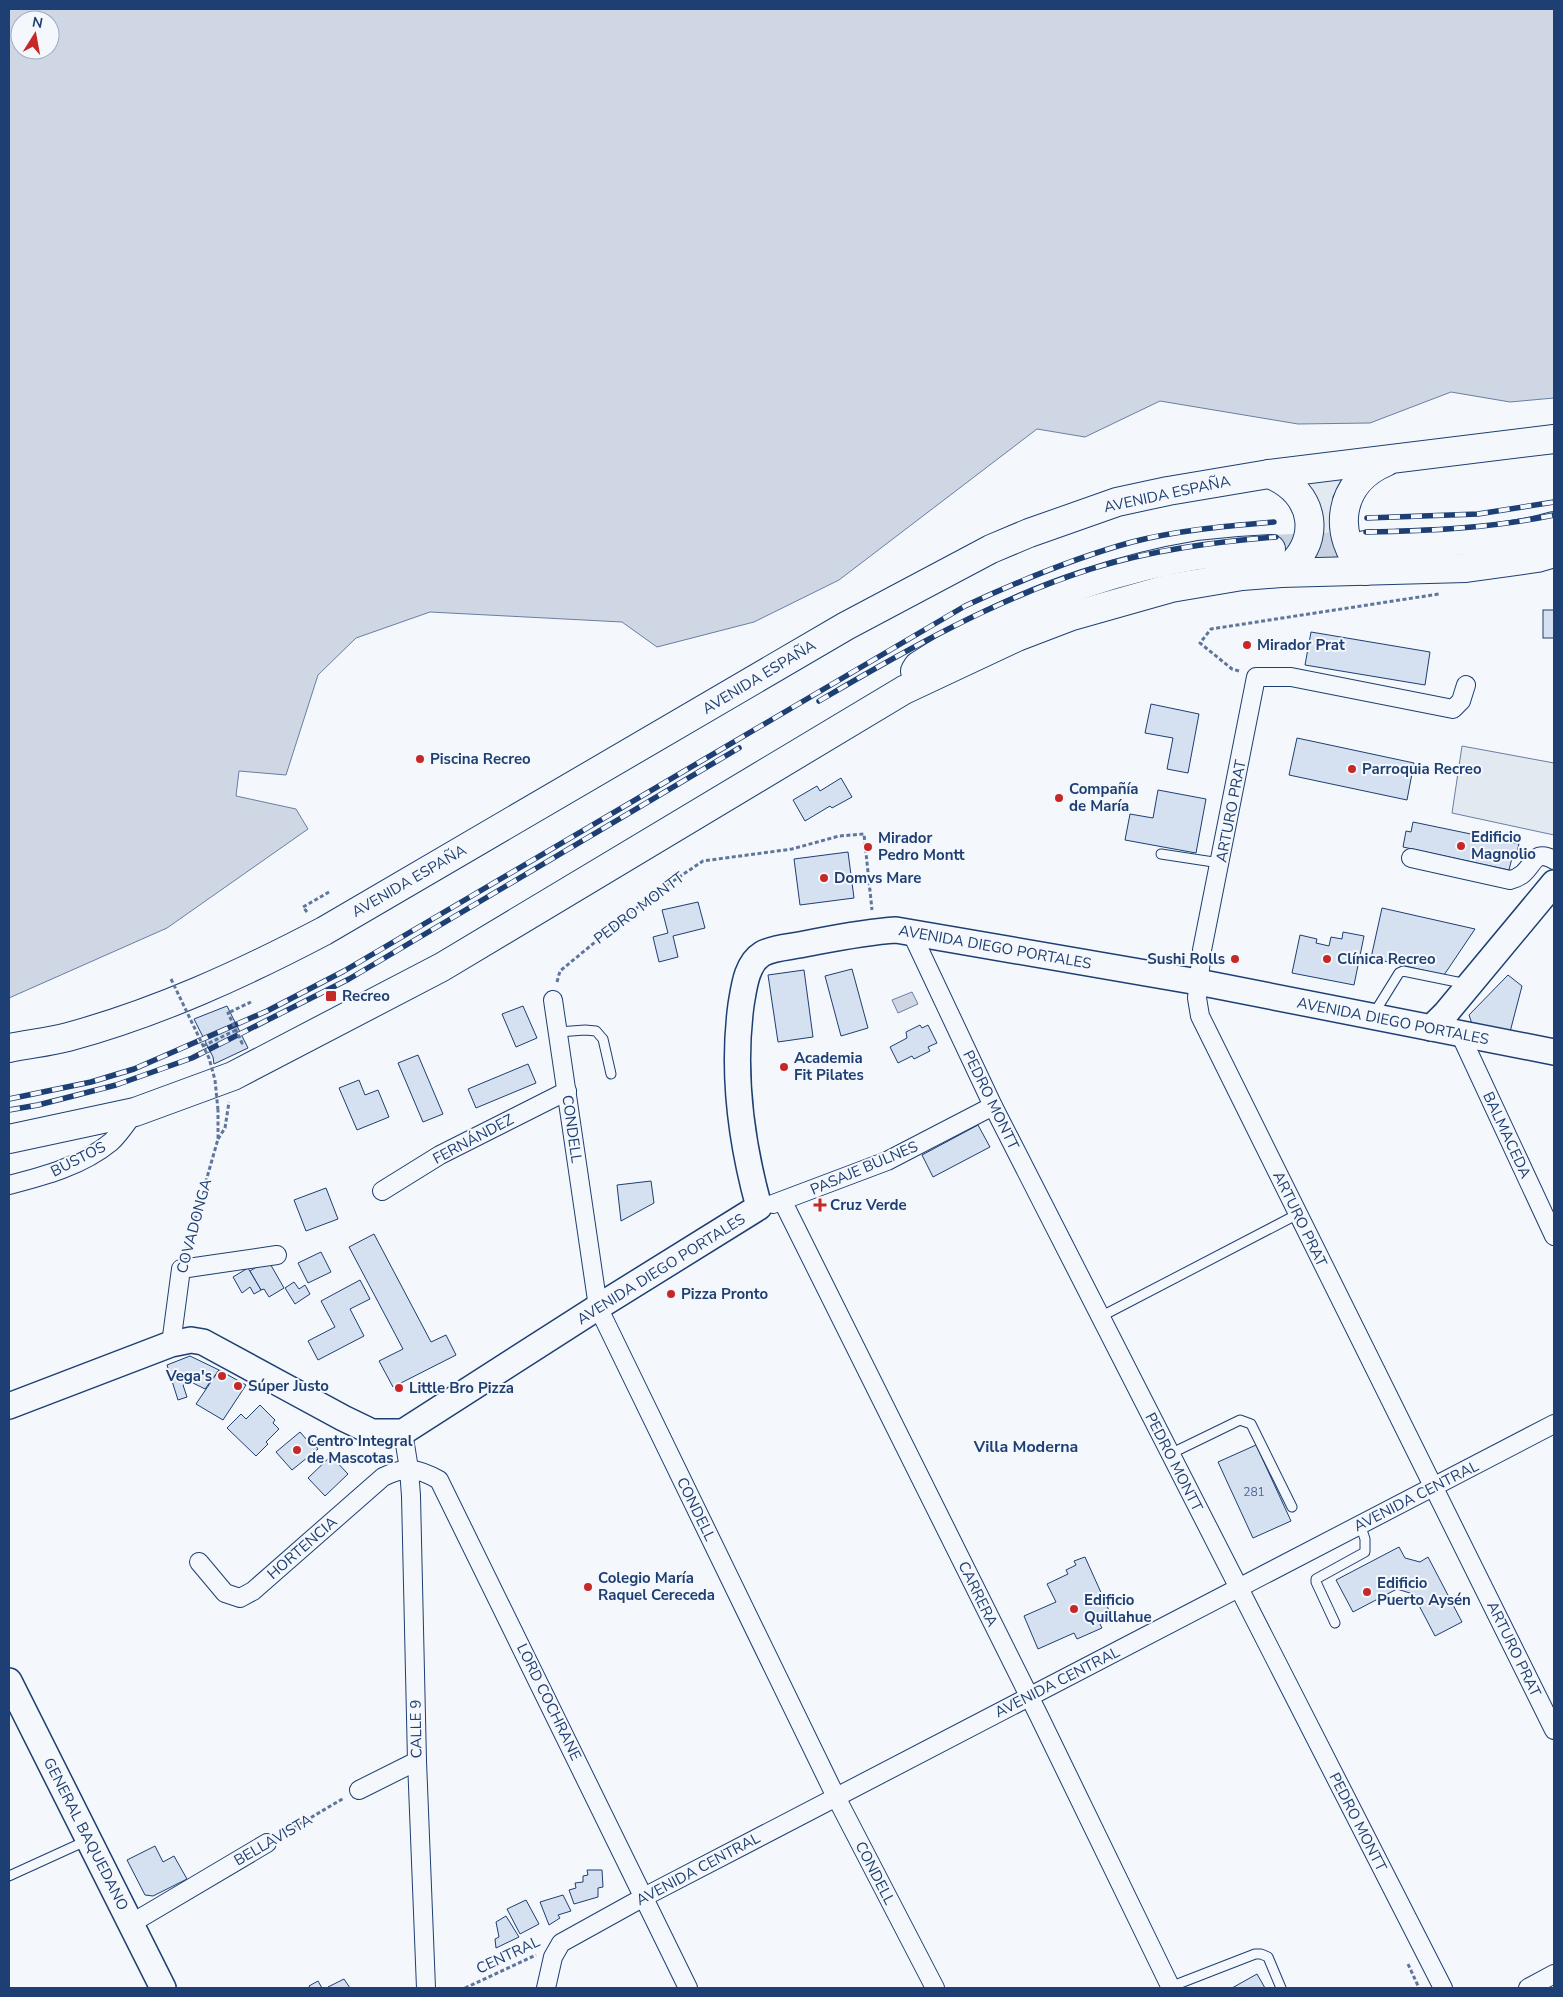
<svg xmlns="http://www.w3.org/2000/svg" width="1563" height="1997" font-family="'Nunito Sans',sans-serif">
<style>
.green{fill:#e3e9f0;stroke:#687fa3}
.water{fill:#cfd7e4;stroke:#687fa3;fill-rule:evenodd}
.building{fill:#d5e0f0;stroke:#1d3f73}
.lines{fill:none;stroke-linecap:round;stroke-linejoin:round}
.primary-tunnel{stroke:#c9d2e0;stroke-width:28;stroke-dasharray:28 14;stroke-linecap:butt}
.lane-casing{stroke:#1d3f73;stroke-width:11}
.street-casing{stroke:#1d3f73;stroke-width:20}
.secondary-casing{stroke:#1d3f73;stroke-width:28}
.primary-casing{stroke:#1d3f73;stroke-width:30}
.path{stroke:#5e769c;stroke-width:3;stroke-dasharray:4 2.5;stroke-linecap:butt}
.lane{stroke:#f4f7fb;stroke-width:9}
.street{stroke:#f4f7fb;stroke-width:18}
.secondary{stroke:#f4f7fb;stroke-width:25}
.primary{stroke:#f4f7fb;stroke-width:28}
.rail-casing{stroke:#1d3f73;stroke-width:5.5}
.rail{stroke:#f4f7fb;stroke-width:4;stroke-dasharray:11;stroke-linecap:butt}
.path-bridge{stroke:#5e769c;stroke-width:3;stroke-dasharray:4 2.5;stroke-linecap:butt}
.poi-dot{fill:#c62828;stroke:#f4f7fb;stroke-width:2}
.labels{text-anchor:middle;dominant-baseline:central;stroke-width:4;stroke-linejoin:round;paint-order:stroke}
.number-label{font-size:12px;fill:#4b6792}
.street-label{font-size:15px;fill:#1d3f73;stroke:#f4f7fb}
.poi-label{font-size:15px;font-weight:bold;fill:#1d3f73;stroke:#f4f7fb;text-anchor:start}
.neighbourhood-label{font-size:16px;font-weight:bold;fill:#1d3f73;stroke:#f4f7fb}
</style>
<rect width="100%" height="100%" fill="#f4f7fb"/>
<!-- green -->
<g class="green">
<polygon points="1351,475 1333,496 1332,516 1341,558 1307,558 1298,483"/>
<polygon points="1462,746 1554,763 1554,835 1452,813"/>
</g>
<!-- water -->
<g class="water">
<path d="M9,9h1545v389l-44,4 -59,-10 -81,31 -72,1 -138,-23 -75,36 -48,-8 -198,151 -85,42 -97,25 -35,-25 -192,-10 -74,26 -38,37 -32,100 -47,-4 -3,25 60,13 12,20 -141,99 -158,70zM20,20h30v30h-30z"/>
<polygon points="912,992 918,1004 898,1013 892,1000"/>
</g>
<!-- building -->
<g class="building">
<rect x="1543" y="610" width="11" height="28"/>
<polygon points="1311,632 1430,652 1425,685 1305,665"/>
<polygon points="1151,704 1199,714 1188,773 1167,769 1173,738 1145,733"/>
<polygon points="1297,738 1414,763 1407,800 1289,775"/>
<polygon points="841,778 852,797 832,808 830,806 805,821 793,800 817,786 820,791"/>
<polygon points="1158,790 1206,799 1196,853 1125,840 1130,814 1153,818"/>
<polygon points="1413,822 1519,844 1516,855 1513,854 1509,870 1403,847 1406,831 1411,832"/>
<polygon points="848,852 854,898 800,905 794,859"/>
<polygon points="698,902 705,928 673,936 678,957 659,962 653,937 668,933 662,910"/>
<polygon points="1382,908 1475,929 1444,975 1371,958"/>
<polygon points="1343,932 1364,936 1354,985 1292,973 1300,935 1317,939 1316,943 1329,946 1331,937 1342,939"/>
<polygon points="852,969 868,1028 841,1036 825,976"/>
<polygon points="804,970 813,1037 778,1042 768,975"/>
<polygon points="1508,975 1522,986 1510,1032 1472,1024 1469,1015"/>
<polygon points="227,1006 248,1048 214,1064 213,1057 194,1019"/>
<polygon points="523,1006 537,1038 516,1047 502,1014"/>
<polygon points="920,1025 922,1028 928,1025 937,1043 928,1047 930,1051 914,1059 912,1056 898,1063 890,1047 907,1038 906,1032"/>
<polygon points="418,1055 443,1114 423,1122 398,1063"/>
<polygon points="528,1064 536,1083 476,1108 468,1089"/>
<polygon points="359,1080 365,1095 378,1090 389,1117 357,1130 339,1088"/>
<polygon points="978,1125 990,1147 933,1177 922,1155"/>
<polygon points="651,1181 654,1203 621,1221 617,1185"/>
<polygon points="326,1188 338,1219 306,1231 294,1200"/>
<polygon points="374,1234 431,1342 446,1335 456,1355 393,1387 379,1361 403,1349 349,1247"/>
<polygon points="321,1252 331,1272 308,1283 298,1263"/>
<polygon points="268,1260 284,1288 269,1297 264,1289 261,1290 250,1271"/>
<polygon points="248,1268 261,1290 254,1294 250,1287 242,1293 233,1277"/>
<polygon points="360,1280 370,1299 350,1309 364,1336 318,1360 308,1341 335,1327 321,1301"/>
<polygon points="294,1282 299,1289 305,1285 310,1294 295,1304 285,1288"/>
<polygon points="190,1356 219,1370 205,1389 191,1382 183,1385 187,1397 178,1400 167,1365"/>
<polygon points="219,1370 246,1385 223,1420 196,1404"/>
<polygon points="260,1405 275,1420 273,1423 279,1429 266,1442 268,1444 256,1456 227,1428 241,1414 246,1419"/>
<polygon points="300,1432 307,1440 310,1438 318,1449 292,1470 276,1452"/>
<polygon points="1256,1445 1291,1521 1253,1538 1218,1462"/>
<polygon points="331,1456 348,1474 325,1496 308,1478"/>
<polygon points="1399,1547 1405,1558 1420,1562 1428,1557 1462,1622 1435,1636 1413,1594 1397,1589 1353,1612 1336,1580"/>
<polygon points="1085,1557 1112,1617 1099,1622 1102,1628 1077,1639 1074,1633 1038,1649 1024,1616 1056,1602 1047,1584 1068,1574 1066,1570 1076,1565 1074,1561"/>
<polygon points="155,1846 163,1862 174,1856 187,1879 153,1896 145,1895 127,1860"/>
<polygon points="587,1870 602,1870 603,1887 598,1888 598,1897 574,1904 569,1890 576,1888 575,1883 583,1882 583,1876 588,1875"/>
<polygon points="563,1895 571,1911 558,1915 560,1918 549,1925 540,1902"/>
<polygon points="526,1900 539,1924 520,1934 507,1909"/>
<polygon points="506,1916 519,1937 496,1948 495,1939 499,1937 496,1922"/>
<polygon points="1257,1974 1265,1988 1232,1988"/>
<polygon points="344,1979 350,1988 328,1988 328,1987"/>
<polygon points="318,1981 322,1988 310,1988 309,1986"/>
</g>
<g class="lines">
<!-- primary-tunnel -->
<polyline class="primary-tunnel" points="1271,549 1365,545"/>
<!-- lane casing -->
<g class="lane-casing">
<g id="lane">
<polyline points="1161,854 1220,863"/>
<polyline points="1373,1015 1399,973 1403,971 1467,984"/>
<polyline points="558,1032 585,1030 596,1031 603,1039 611,1074"/>
<polyline points="1100,1317 1298,1214"/>
<polyline points="1170,1454 1240,1420 1251,1424 1292,1507"/>
<polyline points="1335,1623 1316,1582 1316,1579 1365,1552 1365,1539 1360,1524"/>
<polyline points="9,1876 88,1840"/>
<polyline points="1170,1987 1255,1954 1261,1954 1268,1957 1281,1988"/>
</g>
</g>
<!-- street casing -->
<g class="street-casing">
<g id="street">
<polyline points="1466,685 1461,701 1453,709 1291,677 1256,677 1202,950 1197,998 1200,1016 1554,1730"/>
<path d="M1411,858l99,22c26,-6 19,-34 44,-20"/>
<polyline points="911,932 993,1106 1443,1988"/>
<polyline points="553,1000 598,1307 836,1797 935,1988"/>
<polyline points="1460,1034 1554,1236"/>
<path d="M9,1185c35,-9 73,-19 102,-43 9,-8 17,-21 24,-30"/>
<polyline points="382,1191 440,1155 567,1091"/>
<polyline points="783,1202 1039,1716 1171,1988"/>
<polyline points="773,1204 887,1161 993,1106"/>
<polyline points="171,1344 181,1269 277,1255"/>
<polyline points="403,1432 409,1469 411,1496 417,1761 426,1988"/>
<path d="M199,1562l26,31 15,5 13,-7 130,-114c22,-11 35,-9 56,3l249,508"/>
<polyline points="359,1790 417,1761"/>
<polyline points="132,1923 267,1843"/>
<polyline points="546,1988 553,1957 561,1943 644,1897 1554,1424"/>
<polyline points="1528,1988 1554,1974"/>
</g>
</g>
<!-- secondary casing -->
<g class="secondary-casing">
<g id="secondary">
<polyline points="1431,1028 1446,1013 1554,883"/>
<path d="M9,1406l162,-62 20,-4 12,2 140,76 29,14h31l195,-125 161,-100c-18,-65 -27,-134 -18,-202 3,-17 5,-41 21,-51 10,-6 26,-7 37,-9 32,-6 64,-13 97,-15l302,52 356,70"/>
<polyline points="9,1681 163,1988"/>
</g>
</g>
<!-- primary casing -->
<g class="primary-casing">
<g id="primary">
<path d="M1269,474c48,18 55,71 12,99"/>
<path d="M1365,545c63,-3 128,-2 189,-19"/>
<path d="M1365,571c-34,-36 -27,-89 21,-109"/>
<path d="M915,671l3,-5c19,-12 39,-25 58,-36 66,-36 150,-63 223,-75 24,-3 48,-5 72,-6"/>
<path d="M9,1048c19,-4 40,-6 59,-11 89,-24 174,-63 256,-106l522,-305 145,-77 38,-16 88,-31 51,-11 101,-17 285,-35"/>
<polyline points="9,1139 135,1112 233,1076 442,967 904,690 1017,637 1072,616 1171,588 1242,576 1281,573 1466,568 1537,558 1554,553"/>
</g>
</g>
<!-- path -->
<g class="path">
<polyline points="1239,671 1232,669 1200,643 1211,629 1439,594"/>
<polyline points="307,912 303,907 329,892"/>
<polyline points="557,982 560,971 651,896 703,861 792,849 839,836 864,834 872,910"/>
<polyline points="230,1012 251,1002"/>
<polyline points="203,1046 236,1030"/>
<polyline points="218,1139 225,1128 229,1102"/>
<polyline points="186,1251 218,1139 218,1110"/>
<polyline points="283,1834 344,1798"/>
<polyline points="1408,1964 1419,1988"/>
<polyline points="465,1988 536,1955"/>
</g>
<!-- lane -->
<use href="#lane" class="lane"/>
<!-- street -->
<use href="#street" class="street"/>
<!-- secondary -->
<use href="#secondary" class="secondary"/>
<!-- primary -->
<use href="#primary" class="primary"/>
<!-- rail casing -->
<g class="rail-casing">
<g id="rail">
<polyline points="1367,518 1478,514 1554,502"/>
<path d="M1366,532c63,-1 126,-4 188,-17"/>
<path d="M819,701c87,-51 175,-101 272,-132 60,-19 123,-27 185,-32"/>
<path d="M9,1099l82,-17 43,-13 133,-58 77,-40 621,-365c54,-25 109,-48 167,-64 46,-12 95,-16 142,-20"/>
<polyline points="9,1110 38,1105 116,1085 192,1058 349,979 739,748"/>
</g>
</g>
<!-- rail -->
<use href="#rail" class="rail"/>
<!-- path-bridge -->
<g class="path-bridge">
<polyline points="171,979 209,1058 215,1080 218,1110"/>
<polyline points="230,1012 228,1013 242,1043 245,1042"/>
</g>
</g>
<!-- markers -->
<g class="poi-dot">
<circle cx="1247" cy="645" r="5"/>
<circle cx="420" cy="759" r="5"/>
<circle cx="1352" cy="769" r="5"/>
<circle cx="1059" cy="798" r="5"/>
<circle cx="1461" cy="846" r="5"/>
<circle cx="868" cy="847" r="5"/>
<circle cx="824" cy="878" r="5"/>
<circle cx="1235" cy="959" r="5"/>
<circle cx="1327" cy="959" r="5"/>
<rect x="325" y="990" width="12" height="12" rx="2.5"/>
<circle cx="784" cy="1067" r="5"/>
<path d="M817.5 1197.5h5v5h5v5h-5v5h-5v-5h-5v-5h5z"/>
<circle cx="671" cy="1294" r="5"/>
<circle cx="222" cy="1376" r="5"/>
<circle cx="238" cy="1386" r="5"/>
<circle cx="399" cy="1388" r="5"/>
<circle cx="297" cy="1450" r="5"/>
<circle cx="588" cy="1587" r="5"/>
<circle cx="1367" cy="1592" r="5"/>
<circle cx="1074" cy="1609" r="5"/>
</g>
<g class="labels">
<!-- number labels -->
<g class="number-label">
<text x="1254" y="1492">281</text>
</g>
<!-- street labels -->
<g class="street-label">
<text transform="translate(1167 494) rotate(-12)">AVENIDA ESPAÑA</text>
<text transform="translate(759 677) rotate(-31)">AVENIDA ESPAÑA</text>
<text transform="translate(1231 811) rotate(-79)">ARTURO PRAT</text>
<text transform="translate(409 881) rotate(-30)">AVENIDA ESPAÑA</text>
<text transform="translate(639 908) rotate(-37)">PEDRO MONTT</text>
<text transform="translate(995 947) rotate(10)">AVENIDA DIEGO PORTALES</text>
<text transform="translate(1393 1021) rotate(11)">AVENIDA DIEGO PORTALES</text>
<text transform="translate(991 1100) rotate(64)">PEDRO MONTT</text>
<text transform="translate(572 1129) rotate(82)">CONDELL</text>
<text transform="translate(1507 1135) rotate(65)">BALMACEDA</text>
<text transform="translate(473 1139) rotate(-28)">FERNÁNDEZ</text>
<text transform="translate(78 1159) rotate(-27)">BUSTOS</text>
<text transform="translate(864 1168) rotate(-23)">PASAJE BULNES</text>
<text transform="translate(1300 1219) rotate(64)">ARTURO PRAT</text>
<text transform="translate(194 1226) rotate(-75)">COVADONGA</text>
<text transform="translate(661 1269) rotate(-32)">AVENIDA DIEGO PORTALES</text>
<text transform="translate(1174 1462) rotate(63)">PEDRO MONTT</text>
<text transform="translate(1416 1496) rotate(-27)">AVENIDA CENTRAL</text>
<text transform="translate(696 1509) rotate(64)">CONDELL</text>
<text transform="translate(302 1548) rotate(-41)">HORTENCIA</text>
<text transform="translate(978 1594) rotate(64)">CARRERA</text>
<text transform="translate(1514 1649) rotate(64)">ARTURO PRAT</text>
<text transform="translate(1057 1682) rotate(-27)">AVENIDA CENTRAL</text>
<text transform="translate(549 1702) rotate(64)">LORD COCHRANE</text>
<text transform="translate(416 1729) rotate(-91)">CALLE 9</text>
<text transform="translate(1358 1822) rotate(63)">PEDRO MONTT</text>
<text transform="translate(86 1834) rotate(63)">GENERAL BAQUEDANO</text>
<text transform="translate(273 1840) rotate(-30)">BELLAVISTA</text>
<text transform="translate(698 1869) rotate(-28)">AVENIDA CENTRAL</text>
<text transform="translate(875 1873) rotate(63)">CONDELL</text>
<text transform="translate(508 1955) rotate(-25)">CENTRAL</text>
</g>
<!-- poi labels -->
<g class="poi-label">
<text x="1257" y="645">Mirador Prat</text>
<text x="430" y="759">Piscina Recreo</text>
<text x="1362" y="769">Parroquia Recreo</text>
<text x="1069" y="789">Compañía<tspan x="1069" dy="17">de María</tspan></text>
<text x="1471" y="837">Edificio<tspan x="1471" dy="17">Magnolio</tspan></text>
<text x="878" y="838">Mirador<tspan x="878" dy="17">Pedro Montt</tspan></text>
<text x="834" y="878">Domvs Mare</text>
<text x="1225" y="959" text-anchor="end">Sushi Rolls</text>
<text x="1337" y="959">Clínica Recreo</text>
<text x="342" y="996">Recreo</text>
<text x="794" y="1058">Academia<tspan x="794" dy="17">Fit Pilates</tspan></text>
<text x="830" y="1205">Cruz Verde</text>
<text x="681" y="1294">Pizza Pronto</text>
<text x="212" y="1376" text-anchor="end">Vega's</text>
<text x="248" y="1386">Súper Justo</text>
<text x="409" y="1388">Little Bro Pizza</text>
<text x="307" y="1441">Centro Integral<tspan x="307" dy="17">de Mascotas</tspan></text>
<text x="598" y="1578">Colegio María<tspan x="598" dy="17">Raquel Cereceda</tspan></text>
<text x="1377" y="1583">Edificio<tspan x="1377" dy="17">Puerto Aysén</tspan></text>
<text x="1084" y="1600">Edificio<tspan x="1084" dy="17">Quillahue</tspan></text>
</g>
<!-- neighbourhood labels -->
<g class="neighbourhood-label">
<text x="1026" y="1447">Villa Moderna</text>
</g>
</g>
<!-- border -->
<rect width="1563" height="1997" fill="none" stroke="#1d3f73" stroke-width="20"/>
<!-- north arrow -->
<g transform="translate(35 35) rotate(11)"><circle r="24" fill="#f4f7fb" stroke="#9eadc5"/>
<path d="M0-4L9 19L0 12L-9 19Z" fill="#c62828"/>
<text y="-8" font-size="14" font-weight="bold" text-anchor="middle" fill="#1d3f73">N</text>
</g>
</svg>
